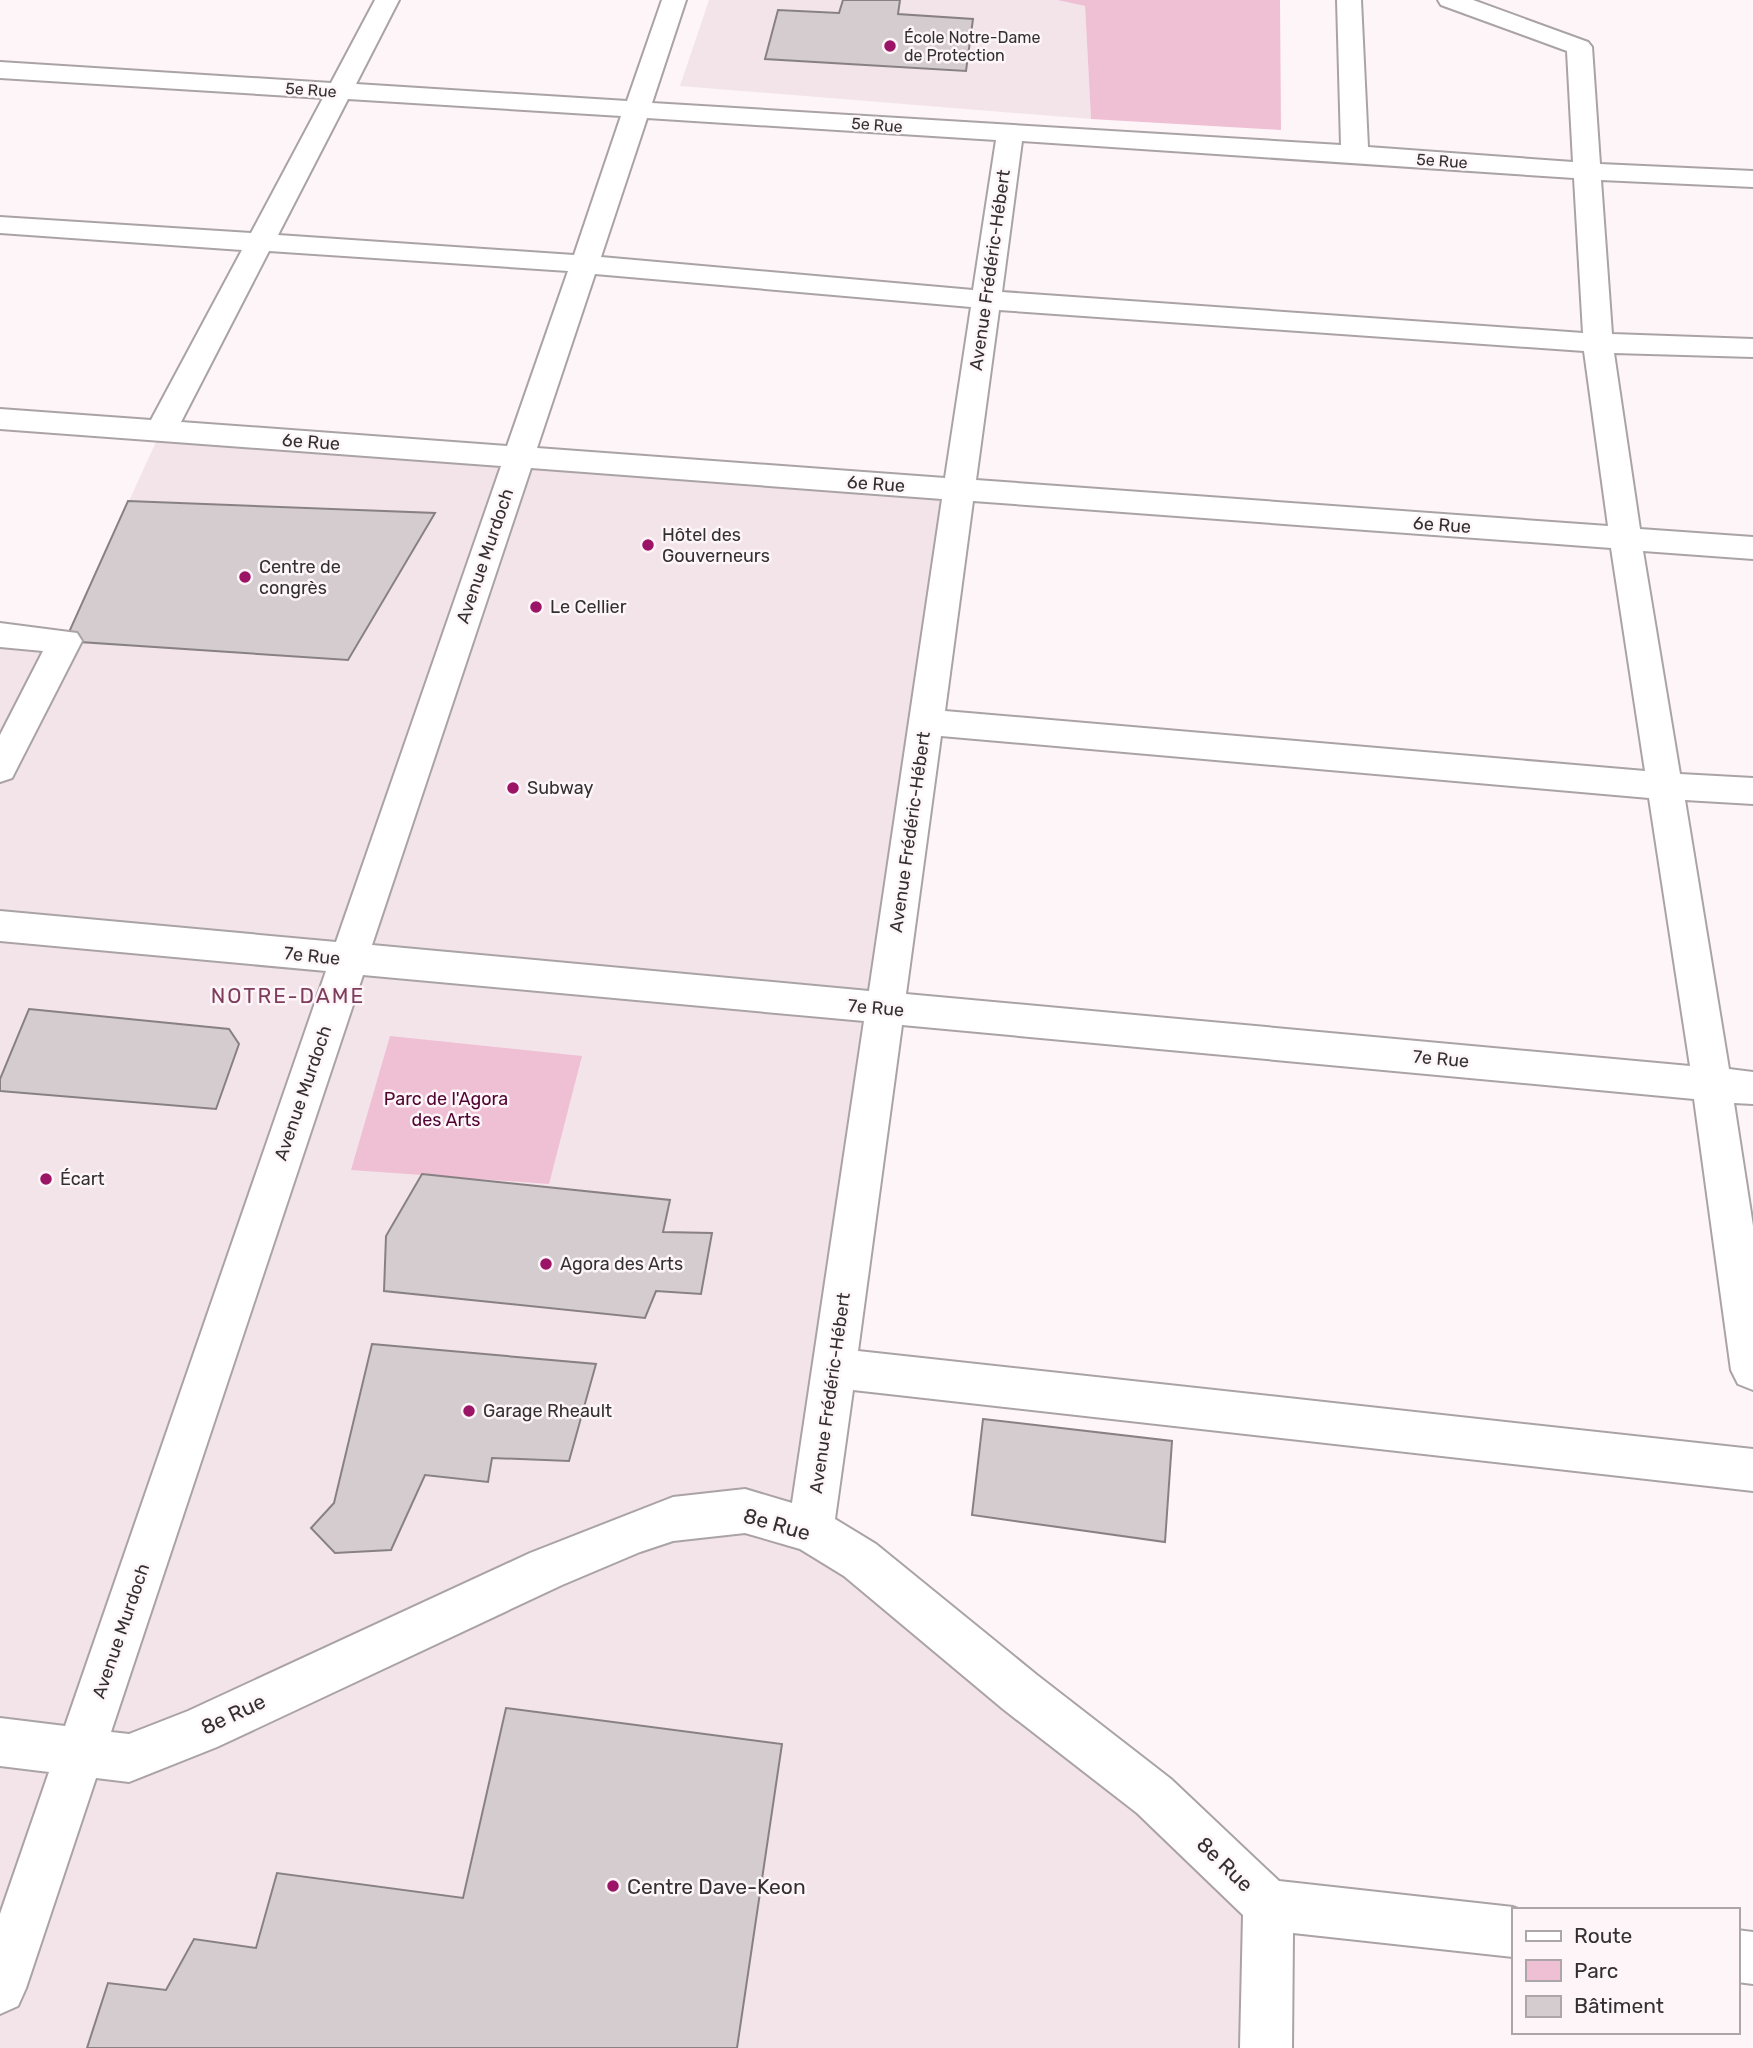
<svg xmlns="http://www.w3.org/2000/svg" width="1753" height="2048" font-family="Rubik,sans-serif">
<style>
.built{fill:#f3e4ea}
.green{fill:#efc0d4}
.building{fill:#d4cccf;stroke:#888184;stroke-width:2}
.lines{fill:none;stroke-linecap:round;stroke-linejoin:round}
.minor-casing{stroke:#aaa3a6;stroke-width:4}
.minor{fill:#fff;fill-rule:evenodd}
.poi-dot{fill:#9b1466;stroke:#fdf5f8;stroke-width:2.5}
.labels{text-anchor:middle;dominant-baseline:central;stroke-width:5;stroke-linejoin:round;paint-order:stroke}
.far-poi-label{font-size:16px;fill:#333031;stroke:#fdf5f8;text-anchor:start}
.far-street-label{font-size:16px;fill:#333031;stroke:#fdf5f8}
.street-label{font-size:18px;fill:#333031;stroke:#fdf5f8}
.poi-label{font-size:18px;fill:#333031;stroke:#fdf5f8;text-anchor:start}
.park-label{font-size:18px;fill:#500432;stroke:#fdf5f8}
.quarter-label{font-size:21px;letter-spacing:2px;fill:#7f3d5e;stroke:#fdf5f8}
.near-street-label{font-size:21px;fill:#333031;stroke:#fdf5f8}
.near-poi-label{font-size:21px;fill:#333031;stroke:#fdf5f8;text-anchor:start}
</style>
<rect width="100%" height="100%" fill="#fdf5f8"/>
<!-- built -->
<g class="built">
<polygon points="709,0 1057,0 1085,6 1091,119 680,86"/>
<polygon points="161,431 959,490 811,1530 1268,1905 1266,2048 0,2048 0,635 65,641"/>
</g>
<!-- green -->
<g class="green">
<polygon points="1057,0 1280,0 1281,130 1091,119 1085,6"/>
<polygon points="390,1036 582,1056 549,1184 351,1170"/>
</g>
<!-- building -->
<g class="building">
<polygon points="843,0 900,0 898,14 973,19 966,71 765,59 778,10 839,13"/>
<polygon points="128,501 435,513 348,660 65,641"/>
<polygon points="29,1009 229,1029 239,1044 216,1109 0,1091 0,1079"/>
<polygon points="422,1174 670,1200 663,1232 712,1233 701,1294 656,1291 645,1318 384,1291 386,1236"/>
<polygon points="372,1344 596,1364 569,1461 492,1458 488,1482 425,1475 391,1550 335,1553 311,1528 334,1503"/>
<polygon points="983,1419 1172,1441 1165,1542 972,1515"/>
<polygon points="506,1708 782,1744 737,2048 87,2048 108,1983 166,1990 194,1939 256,1948 277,1873 463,1898"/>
</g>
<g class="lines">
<!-- minor casing -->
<g class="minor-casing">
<g id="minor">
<path d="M375,0h24l-43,84 271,17 35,-101h24l-34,103 689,42 -4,-145h24l7,147 205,15 -6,-111 -126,-46 -3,-5h35l115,42 4,5 8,117 153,7v16l-152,-7 11,154 141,5v18l-139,-4 26,176 113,8v22l-110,-8 37,223 73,4v26l-68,-4 44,269 24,3v32l-19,-1 19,123v164l-15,-6 -7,-14 -37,-271 -792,-74 -44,326 895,98v42l-900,-101 -18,129 41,25 161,131 134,104 108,102 234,26 8,3h-8v47l-220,-24 -1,115h-52l3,-133 -106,-102 -134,-104 -159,-133 -44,-27 -55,-16 -72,8 -33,11 -78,33 -345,162 -88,35 -33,-4 -70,210 -8,18 -18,8v-100l49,-142 -49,-6v-48l65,8 261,-755 -326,-30v-30l336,31 165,-476 -501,-37v-20l151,11 91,-170 -242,-17v-16l251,16 72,-135 -323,-20v-16l331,21zM348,99l273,17 -47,139 -296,-20zM647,118l349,22 -23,150 -372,-33zM1022,141l552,37 9,155 -581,-41zM269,251l299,20 -61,175 -326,-24zM595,274l376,33 -26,171 -408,-30zM999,310l585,41 24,175 -632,-46zM531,468l411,31 -73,492 -497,-46zM973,501l638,47 34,223 -700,-60zM941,736l708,62 41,268 -784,-72zM363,975l501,46 -72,482 -47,-14 -72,8 -143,56 -342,158 -59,23 -18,-2z"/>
<polygon points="0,623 77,633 82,641 12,778 0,782 0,735 43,651 0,647"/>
<polygon points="1737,1930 1753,1932 1753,1984 1737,1982"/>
</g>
</g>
<!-- minor -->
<use href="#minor" class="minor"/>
</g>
<!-- markers -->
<g class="poi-dot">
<circle cx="890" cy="46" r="7"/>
<circle cx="648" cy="545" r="7"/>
<circle cx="245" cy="577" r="7"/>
<circle cx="536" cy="607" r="7"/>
<circle cx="513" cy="788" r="7"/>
<circle cx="46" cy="1179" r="7"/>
<circle cx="546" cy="1264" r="7"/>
<circle cx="469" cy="1411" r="7"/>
<circle cx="613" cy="1886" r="7"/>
</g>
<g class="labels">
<!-- far-poi labels -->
<g class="far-poi-label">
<text x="904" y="37">École Notre-Dame<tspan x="904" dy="18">de Protection</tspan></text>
</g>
<!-- far-street labels -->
<g class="far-street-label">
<text transform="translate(311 90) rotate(4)">5e Rue</text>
<text transform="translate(877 125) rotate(4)">5e Rue</text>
<text transform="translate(1442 161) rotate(4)">5e Rue</text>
</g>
<!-- street labels -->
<g class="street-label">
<text transform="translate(990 270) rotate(-82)">Avenue Frédéric-Hébert</text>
<text transform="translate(311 442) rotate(4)">6e Rue</text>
<text transform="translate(876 484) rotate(4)">6e Rue</text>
<text transform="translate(1442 525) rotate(4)">6e Rue</text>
<text transform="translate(485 556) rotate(-71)">Avenue Murdoch</text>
<text transform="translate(910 832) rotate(-82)">Avenue Frédéric-Hébert</text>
<text transform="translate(312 956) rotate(6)">7e Rue</text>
<text transform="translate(876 1008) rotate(5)">7e Rue</text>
<text transform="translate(1441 1059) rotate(5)">7e Rue</text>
<text transform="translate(303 1093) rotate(-71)">Avenue Murdoch</text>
<text transform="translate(830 1393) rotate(-82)">Avenue Frédéric-Hébert</text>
<text transform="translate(121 1631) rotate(-71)">Avenue Murdoch</text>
</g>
<!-- poi labels -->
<g class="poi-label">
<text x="662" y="535">Hôtel des<tspan x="662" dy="21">Gouverneurs</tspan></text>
<text x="259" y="567">Centre de<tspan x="259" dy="21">congrès</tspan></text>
<text x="550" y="607">Le Cellier</text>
<text x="527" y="788">Subway</text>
<text x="60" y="1179">Écart</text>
<text x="560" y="1264">Agora des Arts</text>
<text x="483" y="1411">Garage Rheault</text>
</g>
<!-- park labels -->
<g class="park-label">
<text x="446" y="1099">Parc de l'Agora<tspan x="446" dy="21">des Arts</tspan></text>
</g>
<!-- quarter labels -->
<g class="quarter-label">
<text x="288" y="995">NOTRE-DAME</text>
</g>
<!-- near-street labels -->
<g class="near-street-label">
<text transform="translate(777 1524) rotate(16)">8e Rue</text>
<text transform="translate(233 1714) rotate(-25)">8e Rue</text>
<text transform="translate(1225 1864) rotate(44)">8e Rue</text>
</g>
<!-- near-poi labels -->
<g class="near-poi-label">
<text x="627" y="1886">Centre Dave-Keon</text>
</g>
</g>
<!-- legend -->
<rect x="1512" y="1908" width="228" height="126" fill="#fdf5f8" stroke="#aca6a8" stroke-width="2"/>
<rect x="1526" y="1931" width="35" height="10" fill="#ffffff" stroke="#aca6a8" stroke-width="2"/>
<text x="1574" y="1943" font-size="21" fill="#333031">Route</text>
<rect x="1526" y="1960" width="35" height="21" fill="#efc0d4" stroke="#aca6a8" stroke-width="2"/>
<text x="1574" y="1978" font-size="21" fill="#333031">Parc</text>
<rect x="1526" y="1996" width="35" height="21" fill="#d4cccf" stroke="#aca6a8" stroke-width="2"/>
<text x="1574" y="2013" font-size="21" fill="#333031">Bâtiment</text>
</svg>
